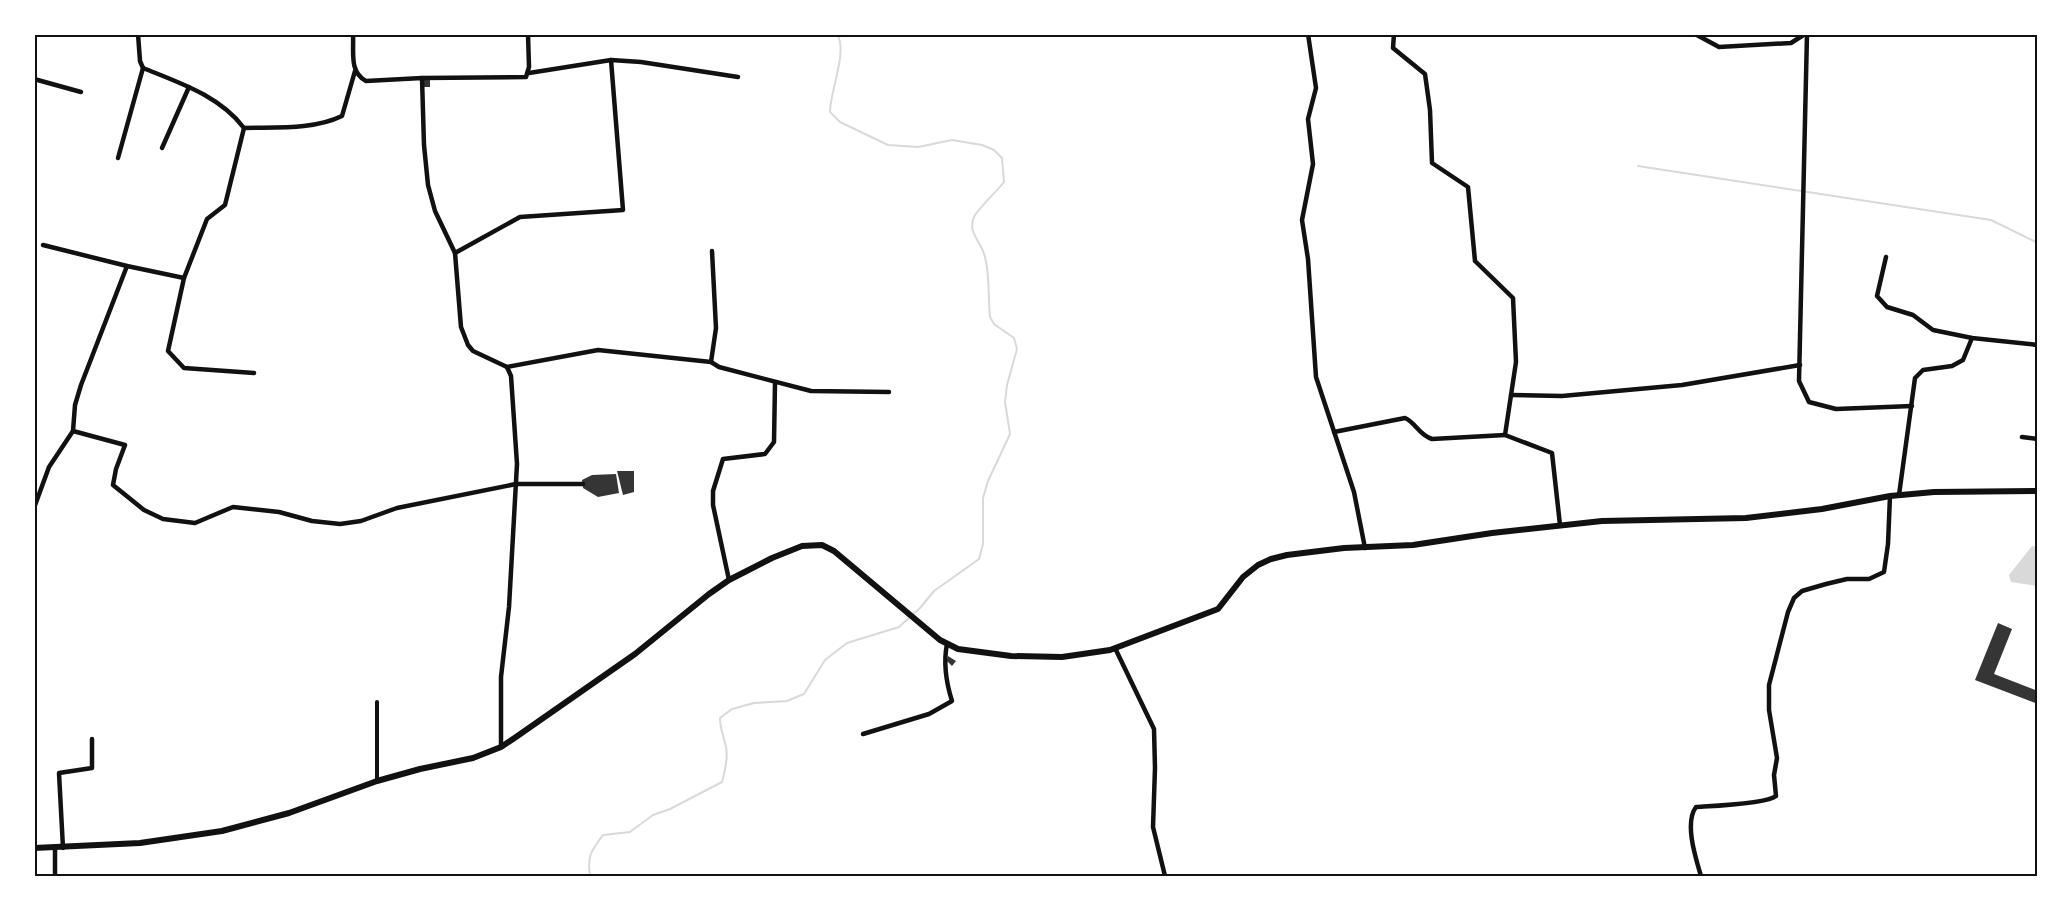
<svg xmlns="http://www.w3.org/2000/svg" width="2072" height="911" font-family="'Public Sans',sans-serif">
<style>
.water{fill:#d9d9d9}
.lines{fill:none;stroke-linecap:round;stroke-linejoin:round}
.stream{stroke:#d9d9d9;stroke-width:2}
.building{fill:#353535}
.pedestrian{stroke:#111;stroke-width:4}
.minor{stroke:#111;stroke-width:4.5}
.tertiary{stroke:#111;stroke-width:6}
.neatline{fill:none;stroke:#111;stroke-width:2}
</style>
<rect width="100%" height="100%" fill="#fff"/>
<!-- water -->
<polygon class="water" points="2032,546 2037,547 2037,586 2011,582 2009,575"/>
<g class="lines">
<!-- stream -->
<g class="stream">
<polyline points="1638,166 1991,220 2038,243"/>
<path d="M590,876c-3,-20 1,-25 13,-41l27,-3 23,-17 17,-6 52,-27c3,-12 6,-23 4,-35 -2,-10 -6,-18 -6,-29l12,-9 22,-6 33,-2 17,-7 21,-34 22,-17 52,-16 21,-19 14,-17 45,-32 4,-15v-46l5,-17 22,-47 -5,-32 2,-17 10,-36 -3,-11 -20,-14 -4,-7c-2,-20 0,-48 -7,-66 -5,-12 -15,-20 -9,-34 2,-6 24,-27 30,-35l-2,-24 -8,-8 -12,-5 -30,-5 -34,7 -30,-2 -48,-23 -10,-10c0,-22 18,-60 7,-78"/>
</g>
</g>
<!-- building -->
<g class="building">
<rect x="424" y="79" width="6" height="8"/>
<polygon points="617,471 634,471 634,492 623,495"/>
<polygon points="616,474 619,493 598,497 583,488 582,480 592,475"/>
<polygon points="1998,623 2012,629 1994,674 2038,691 2038,704 1975,680"/>
<polygon points="948,656 956,661 952,666 947,661"/>
</g>
<g class="lines">
<!-- pedestrian -->
<polyline class="pedestrian" points="377,702 377,781"/>
<!-- minor -->
<g class="minor">
<path d="M353,34c1,18 -4,38 13,47l56,-3 2,67 4,40 7,26 20,42 6,74 7,18 5,6 34,16 4,9 6,88 -8,143 -8,70v70"/>
<polyline points="1308,34 1316,88 1308,119 1313,164 1302,220 1308,259 1316,377 1354,492 1365,548"/>
<polyline points="1394,34 1393,48 1425,74 1430,110 1432,163 1468,187 1475,261 1513,298 1516,362 1505,435 1552,453 1560,525"/>
<polyline points="1695,34 1719,47 1791,43 1805,34"/>
<polyline points="1807,34 1799,381 1809,402 1836,409 1912,406"/>
<polyline points="34,37 35,34"/>
<path d="M143,68c37,15 77,28 101,60"/>
<polyline points="529,73 611,60 641,62 738,77"/>
<polyline points="422,78 526,77 529,67 528,34"/>
<polyline points="34,79 81,92"/>
<path d="M244,128c32,-1 69,2 98,-12l13,-45"/>
<polyline points="162,148 189,87"/>
<polyline points="118,158 143,68 140,61 138,34"/>
<polyline points="43,245 127,266 184,278 207,219 225,205 244,128"/>
<polyline points="455,253 520,217 623,210 611,60"/>
<polyline points="1886,257 1877,296 1887,307 1913,315 1933,330 1972,338 2038,345"/>
<polyline points="184,278 168,351 184,368 254,373"/>
<polyline points="711,362 716,328 712,251"/>
<polyline points="507,367 598,350 711,362 719,367 811,391 889,392"/>
<polyline points="1511,395 1562,396 1682,385 1800,365"/>
<polyline points="73,431 125,445 116,469 113,485 144,510 163,519 195,523 233,507 279,512 312,521 340,524 361,521 397,508 516,484 583,484"/>
<path d="M1334,432l71,-14c11,5 14,17 27,21l73,-4"/>
<polyline points="2022,437 2038,439"/>
<polyline points="1899,495 1915,378 1923,370 1952,366 1963,360 1972,338"/>
<polyline points="34,508 49,467 73,431 75,405 81,385 127,266"/>
<polyline points="729,580 713,505 713,491 723,459 765,454 774,442 775,383"/>
<polyline points="1115,648 1154,729 1155,768 1153,827 1165,876"/>
<path d="M863,734l66,-20 23,-13c-6,-19 -9,-37 -5,-57"/>
<polyline points="63,848 59,773 92,768 92,739"/>
<polyline points="55,876 55,849"/>
<path d="M1701,876c-5,-17 -17,-53 -5,-69 15,-1 71,-3 80,-11l-2,-21 3,-17 -8,-48v-25l19,-73 6,-14 8,-7 24,-7 21,-5h22l15,-7 4,-28 2,-48"/>
</g>
<!-- tertiary -->
<polyline class="tertiary" points="34,848 140,843 222,831 289,813 377,781 420,769 473,758 501,747 516,737 635,654 709,594 729,580 772,558 802,546 822,545 834,551 940,640 958,649 1011,656 1062,657 1110,650 1218,609 1243,577 1258,565 1271,559 1287,555 1344,548 1413,545 1492,533 1602,521 1746,518 1822,509 1890,496 1934,492 2038,491"/>
</g>
<!-- border -->
<rect width="2072" height="911" fill="none" stroke="#ffffff" stroke-width="72"/>
<rect x="36" y="36" width="2000" height="839" class="neatline"/>
</svg>
